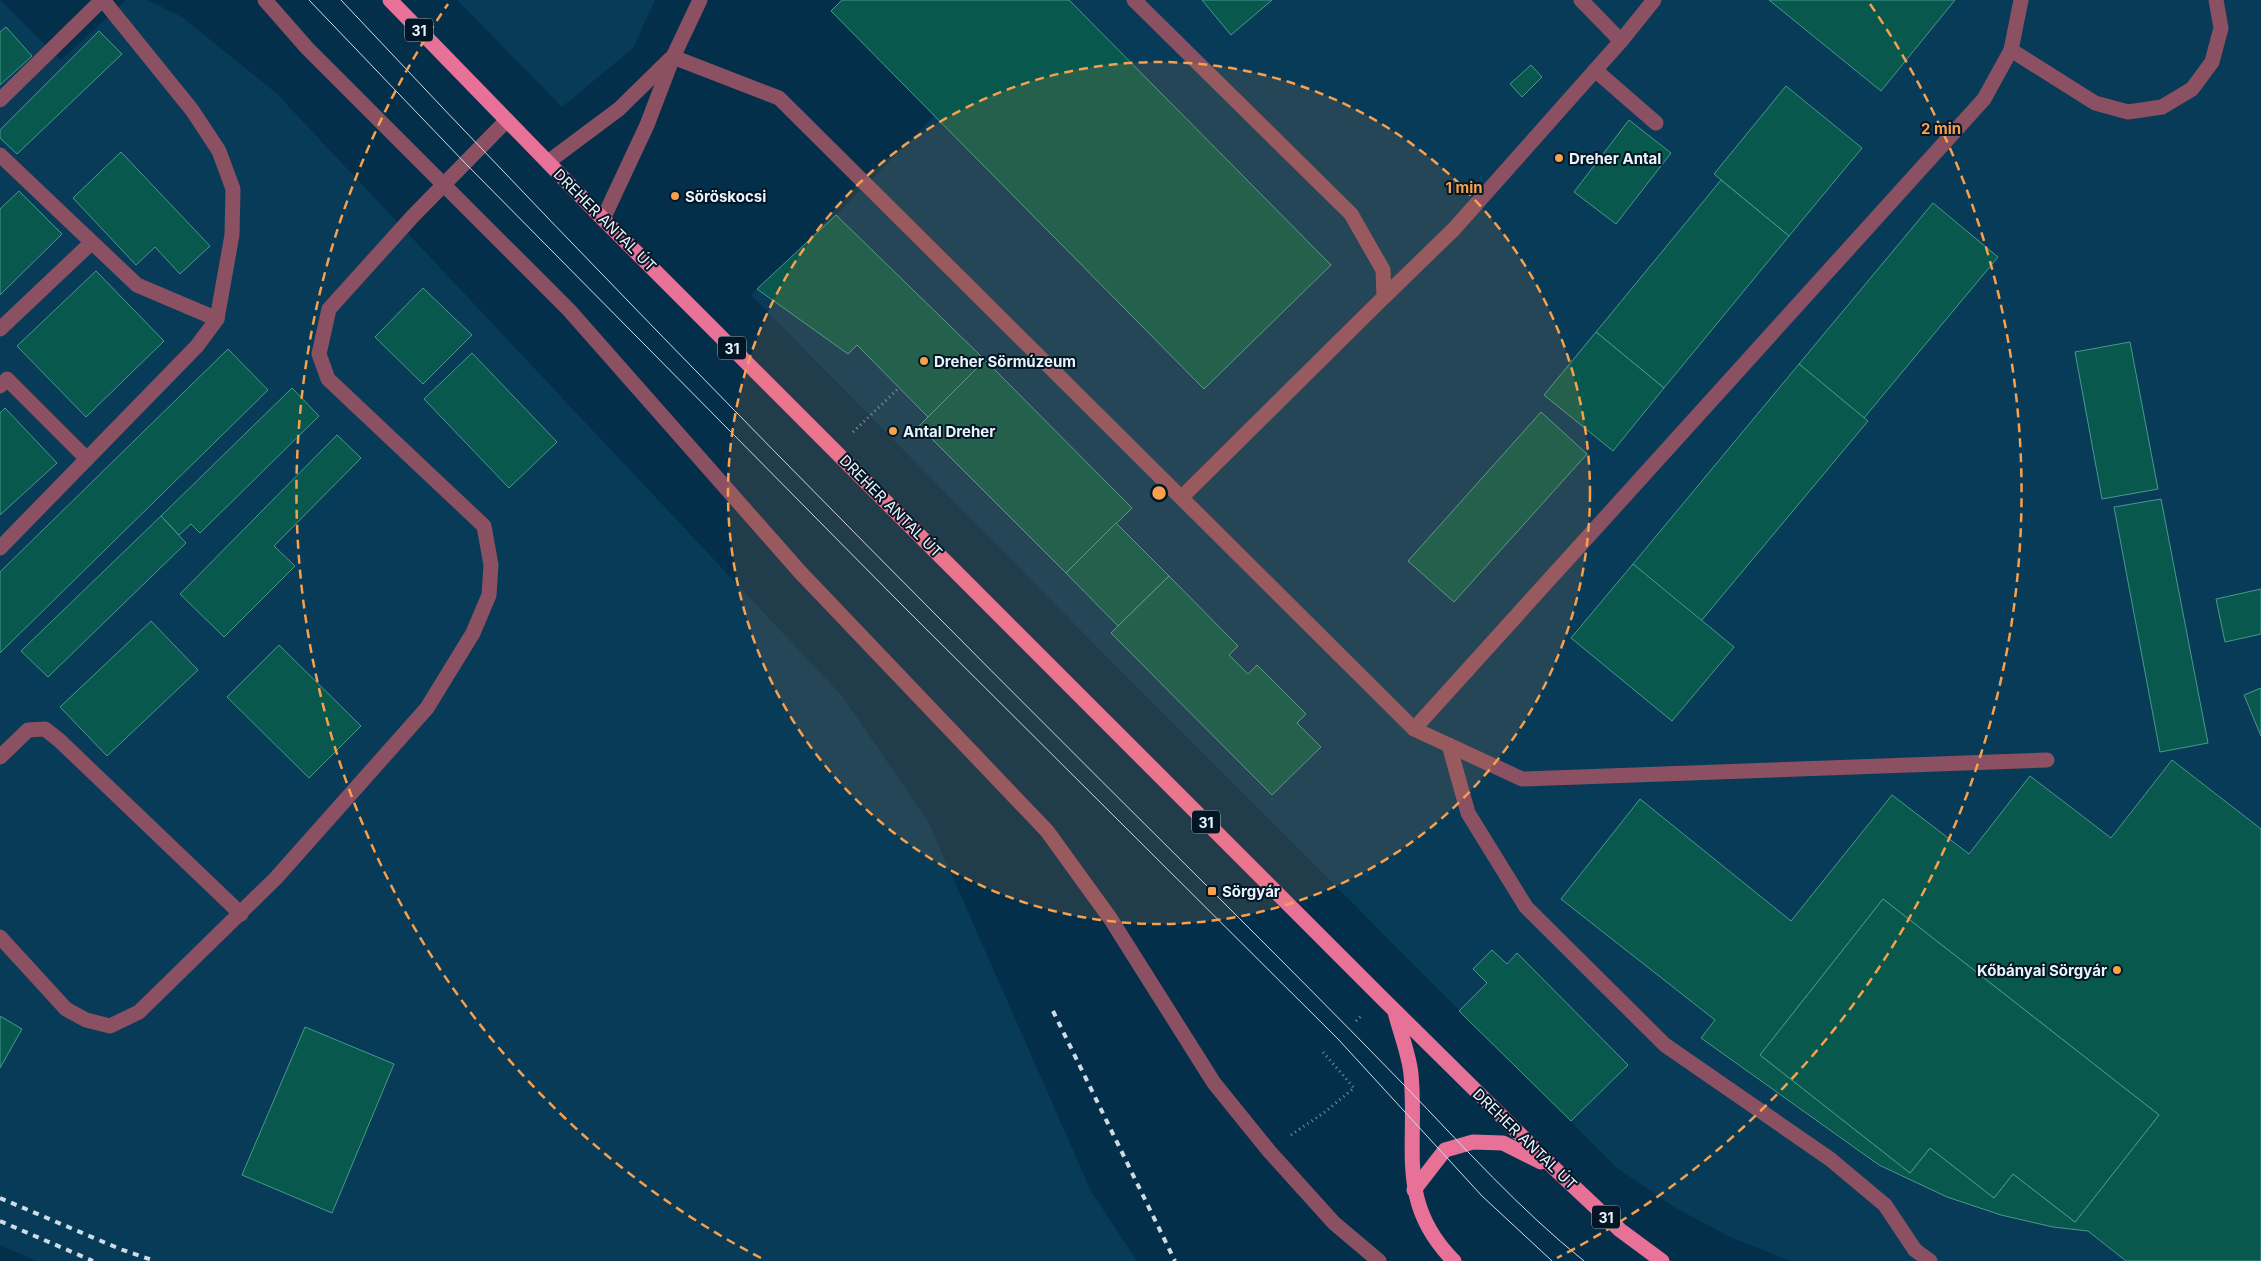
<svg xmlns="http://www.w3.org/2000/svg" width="2261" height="1261" font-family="Inter,sans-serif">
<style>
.built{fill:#083b58}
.building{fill:#08584e;stroke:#48998c;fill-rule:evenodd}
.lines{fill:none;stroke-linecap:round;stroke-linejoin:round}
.path{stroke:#7993a5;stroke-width:3;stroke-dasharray:1 4;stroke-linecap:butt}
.lane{stroke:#8b5162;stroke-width:15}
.primary{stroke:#e87197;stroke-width:15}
.tram{stroke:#cedce7;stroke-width:1}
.rail{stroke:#cedce7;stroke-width:4;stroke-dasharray:6 6;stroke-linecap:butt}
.ring{fill:none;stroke:#f8a04b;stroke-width:2.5;stroke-dasharray:9 6}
.poi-dot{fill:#f8a04b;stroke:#021625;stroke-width:2}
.labels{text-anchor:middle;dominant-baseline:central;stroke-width:4;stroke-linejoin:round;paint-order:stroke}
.shield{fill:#021625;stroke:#a4b1bc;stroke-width:1}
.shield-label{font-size:14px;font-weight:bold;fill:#eaf4fd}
.poi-label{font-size:15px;font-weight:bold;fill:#eaf4fd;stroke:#021625;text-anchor:start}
.street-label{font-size:15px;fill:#eaf4fd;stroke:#021625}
.centre{fill:#f8a04b;stroke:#021625;stroke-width:2.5}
.ring-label{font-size:15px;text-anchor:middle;font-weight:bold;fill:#f8a04b;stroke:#021625;stroke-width:4;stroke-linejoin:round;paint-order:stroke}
</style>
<rect width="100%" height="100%" fill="#042f4a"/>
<!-- built -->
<g class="built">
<polygon points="0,0 61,60 126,0 147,0 182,17 276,93 843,697 928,821 1091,1191 1137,1261 36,1261 0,1245"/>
<polygon points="457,0 655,0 633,48 562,107"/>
<polygon points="842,0 2261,0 2261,1261 1790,1261 1730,1237 1674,1207 1617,1168 1098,648 751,295 836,215 934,116 831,11"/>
</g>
<!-- building -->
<g class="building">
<polygon points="842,0 1069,0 1331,265 1204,389 831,11"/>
<polygon points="1202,0 1272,0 1231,35"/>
<polygon points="1769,0 1955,0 1881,91"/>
<polygon points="6,27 32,56 0,85 0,32"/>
<polygon points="99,31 122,54 17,154 0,138 0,130"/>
<polygon points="1531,65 1542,77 1522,97 1510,84"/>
<polygon points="1786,86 1862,148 1789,236 1714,174"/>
<polygon points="1629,120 1671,153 1616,224 1574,192"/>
<polygon points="121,152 210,246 180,274 155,247 136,265 73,198"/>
<polygon points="1721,180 1789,236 1664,388 1596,332"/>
<polygon points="19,191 62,234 0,295 0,209"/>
<polygon points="1933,203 1998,257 1864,418 1799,364"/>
<polygon points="836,215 985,360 928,417 857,345 848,354 757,289"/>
<polygon points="96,271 164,341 86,417 17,346"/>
<polygon points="423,288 472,335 423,384 375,337"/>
<polygon points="1596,332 1664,388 1613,451 1544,395"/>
<polygon points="2130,342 2158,489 2102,499 2075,352"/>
<polygon points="228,349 268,390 0,653 0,572"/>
<polygon points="472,353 557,442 509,488 424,399"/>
<polygon points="985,360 1132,508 1066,573 919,426"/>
<polygon points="1799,364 1868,421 1701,621 1633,564"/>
<polygon points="292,388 319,416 200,533 191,524 179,535 161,516"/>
<polygon points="5,408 57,463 0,515 0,413"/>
<polygon points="1541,412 1587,454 1454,602 1408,561"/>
<polygon points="337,435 361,458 274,546 295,566 224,637 180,594"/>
<polygon points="2161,499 2208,743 2160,752 2114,507"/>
<polygon points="161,516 186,543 48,677 21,651"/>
<polygon points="1116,523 1169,576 1118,626 1066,573"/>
<polygon points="1633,564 1734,647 1672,721 1571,638"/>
<polygon points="1169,576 1238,646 1229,655 1248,674 1257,665 1306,714 1297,723 1321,747 1272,795 1111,633"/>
<polygon points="2261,589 2261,634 2225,642 2216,599"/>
<polygon points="151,621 198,670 107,756 60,707"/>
<polygon points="279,645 361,726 309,778 227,697"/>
<polygon points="2261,688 2261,736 2244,695"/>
<path d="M2172,760l89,69v432h-135l-38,-30 -35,-4 -52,-12 -54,-18 -68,-32 -178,-127 14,-18 -154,-121 79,-100 151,122 101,-126 77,59 61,-78 81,62zM1883,899l276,216 -84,107 -62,-48 -19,24 -64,-50 -20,25 -150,-118z"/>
<polygon points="1883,899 2159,1115 2075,1222 2013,1174 1994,1198 1930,1148 1910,1173 1760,1055"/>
<polygon points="1492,950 1507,964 1517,953 1628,1065 1571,1121 1459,1011 1487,983 1473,969"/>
<polygon points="0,1016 22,1029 0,1068"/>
<polygon points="305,1027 394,1064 332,1213 242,1175"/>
</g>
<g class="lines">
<!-- path -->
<g class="path">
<polyline points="853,432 899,388"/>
<polyline points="1356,1021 1362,1015"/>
<polyline points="1291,1135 1325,1112 1354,1088 1323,1052"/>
</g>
<!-- lane -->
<g class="lane">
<polyline points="265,0 307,48 569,310 800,572 1047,831 1110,918 1214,1083 1269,1151 1334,1223 1379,1261"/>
<polyline points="1134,0 1351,214 1383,270 1384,297 1182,497"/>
<polyline points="1621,41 1654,0"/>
<polyline points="2011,50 2095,103 2128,112 2162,107 2192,89 2212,62 2221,28 2216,0"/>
<polyline points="673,57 779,98 1414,729 1522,779 2047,760"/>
<polyline points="1595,70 1656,123"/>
<polyline points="0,100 102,0"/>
<polyline points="0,155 137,285 217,319"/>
<polyline points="548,162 619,109 670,59"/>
<polyline points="603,219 647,125 673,57 700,0"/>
<polyline points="1384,297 1454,229 1621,41 1581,0"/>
<polyline points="0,329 91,243"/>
<polyline points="0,386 7,379 87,459"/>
<polyline points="0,548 197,346 217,319 232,235 233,189 219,151 192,110 103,0"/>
<polyline points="1414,729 1984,99 2011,50 2021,0"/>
<polyline points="1449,745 1468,813 1526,907 1665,1045 1830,1159 1885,1205 1915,1250 1930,1261"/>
<polyline points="0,757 28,730 45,729 59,740 241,914"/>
<polyline points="0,937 66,1009 86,1020 110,1026 139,1012 276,878 427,708 473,633 489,595 491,565 484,526 328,379 319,354 329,309 413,216 507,120"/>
</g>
<!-- primary -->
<g class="primary">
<polyline points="390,0 603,219 1381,997 1554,1168 1620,1230 1662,1261"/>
<path d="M1395,1012c5,20 14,42 16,62 7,73 -16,128 43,187"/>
<polyline points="1414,1190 1445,1150 1473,1142 1503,1143 1541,1162"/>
</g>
<!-- tram -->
<g class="tram">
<polyline points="309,0 465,163 901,604 1338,1039 1482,1196 1552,1261"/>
<path d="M341,0c284,303 576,598 871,891 65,65 130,130 194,196 58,60 113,122 178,174"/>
</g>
<!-- rail -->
<g class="rail">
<polyline points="1053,1011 1175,1261"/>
<polyline points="0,1198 120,1249 155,1261"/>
<polyline points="0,1221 93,1261"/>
</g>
</g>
<!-- distance rings -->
<circle cx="1159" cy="493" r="431" fill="#f8a04b" fill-opacity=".12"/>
<g class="ring">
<circle cx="1159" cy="493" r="431"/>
<path d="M761 1258A863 863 0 0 1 448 4M1870 4A863 863 0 0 1 1557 1258"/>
</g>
<!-- markers -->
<g class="poi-dot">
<circle cx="1559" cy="158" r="5"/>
<circle cx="675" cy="196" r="5"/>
<circle cx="924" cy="361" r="5"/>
<circle cx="893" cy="431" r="5"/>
<rect x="1207" y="886" width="10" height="10" rx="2.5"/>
<circle cx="2117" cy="970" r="5"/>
</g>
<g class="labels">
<!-- shield labels -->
<g class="shield">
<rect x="405" y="18.5" width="28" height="23" rx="4"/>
<rect x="718" y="336.5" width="28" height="23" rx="4"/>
<rect x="1192" y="810.5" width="28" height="23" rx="4"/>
<rect x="1592" y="1205.5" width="28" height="23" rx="4"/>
</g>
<g class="shield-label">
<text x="419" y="30">31</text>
<text x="732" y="348">31</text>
<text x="1206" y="822">31</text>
<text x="1606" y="1217">31</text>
</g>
<!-- poi labels -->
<g class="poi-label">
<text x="1569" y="158">Dreher Antal</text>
<text x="685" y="196">Söröskocsi</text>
<text x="934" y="361">Dreher Sörmúzeum</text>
<text x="903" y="431">Antal Dreher</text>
<text x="1222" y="891">Sörgyár</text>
<text x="2107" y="970" text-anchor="end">Kőbányai Sörgyár</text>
</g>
<!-- street labels -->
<g class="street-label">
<text transform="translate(605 220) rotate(45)">DREHER ANTAL ÚT</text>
<text transform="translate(891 506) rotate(45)">DREHER ANTAL ÚT</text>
<text transform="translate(1525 1139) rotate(44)">DREHER ANTAL ÚT</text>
</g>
</g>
<circle cx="1159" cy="493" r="8" class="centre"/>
<g class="ring-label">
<text x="1941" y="134">2 min</text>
<text x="1464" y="193">1 min</text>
</g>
</svg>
